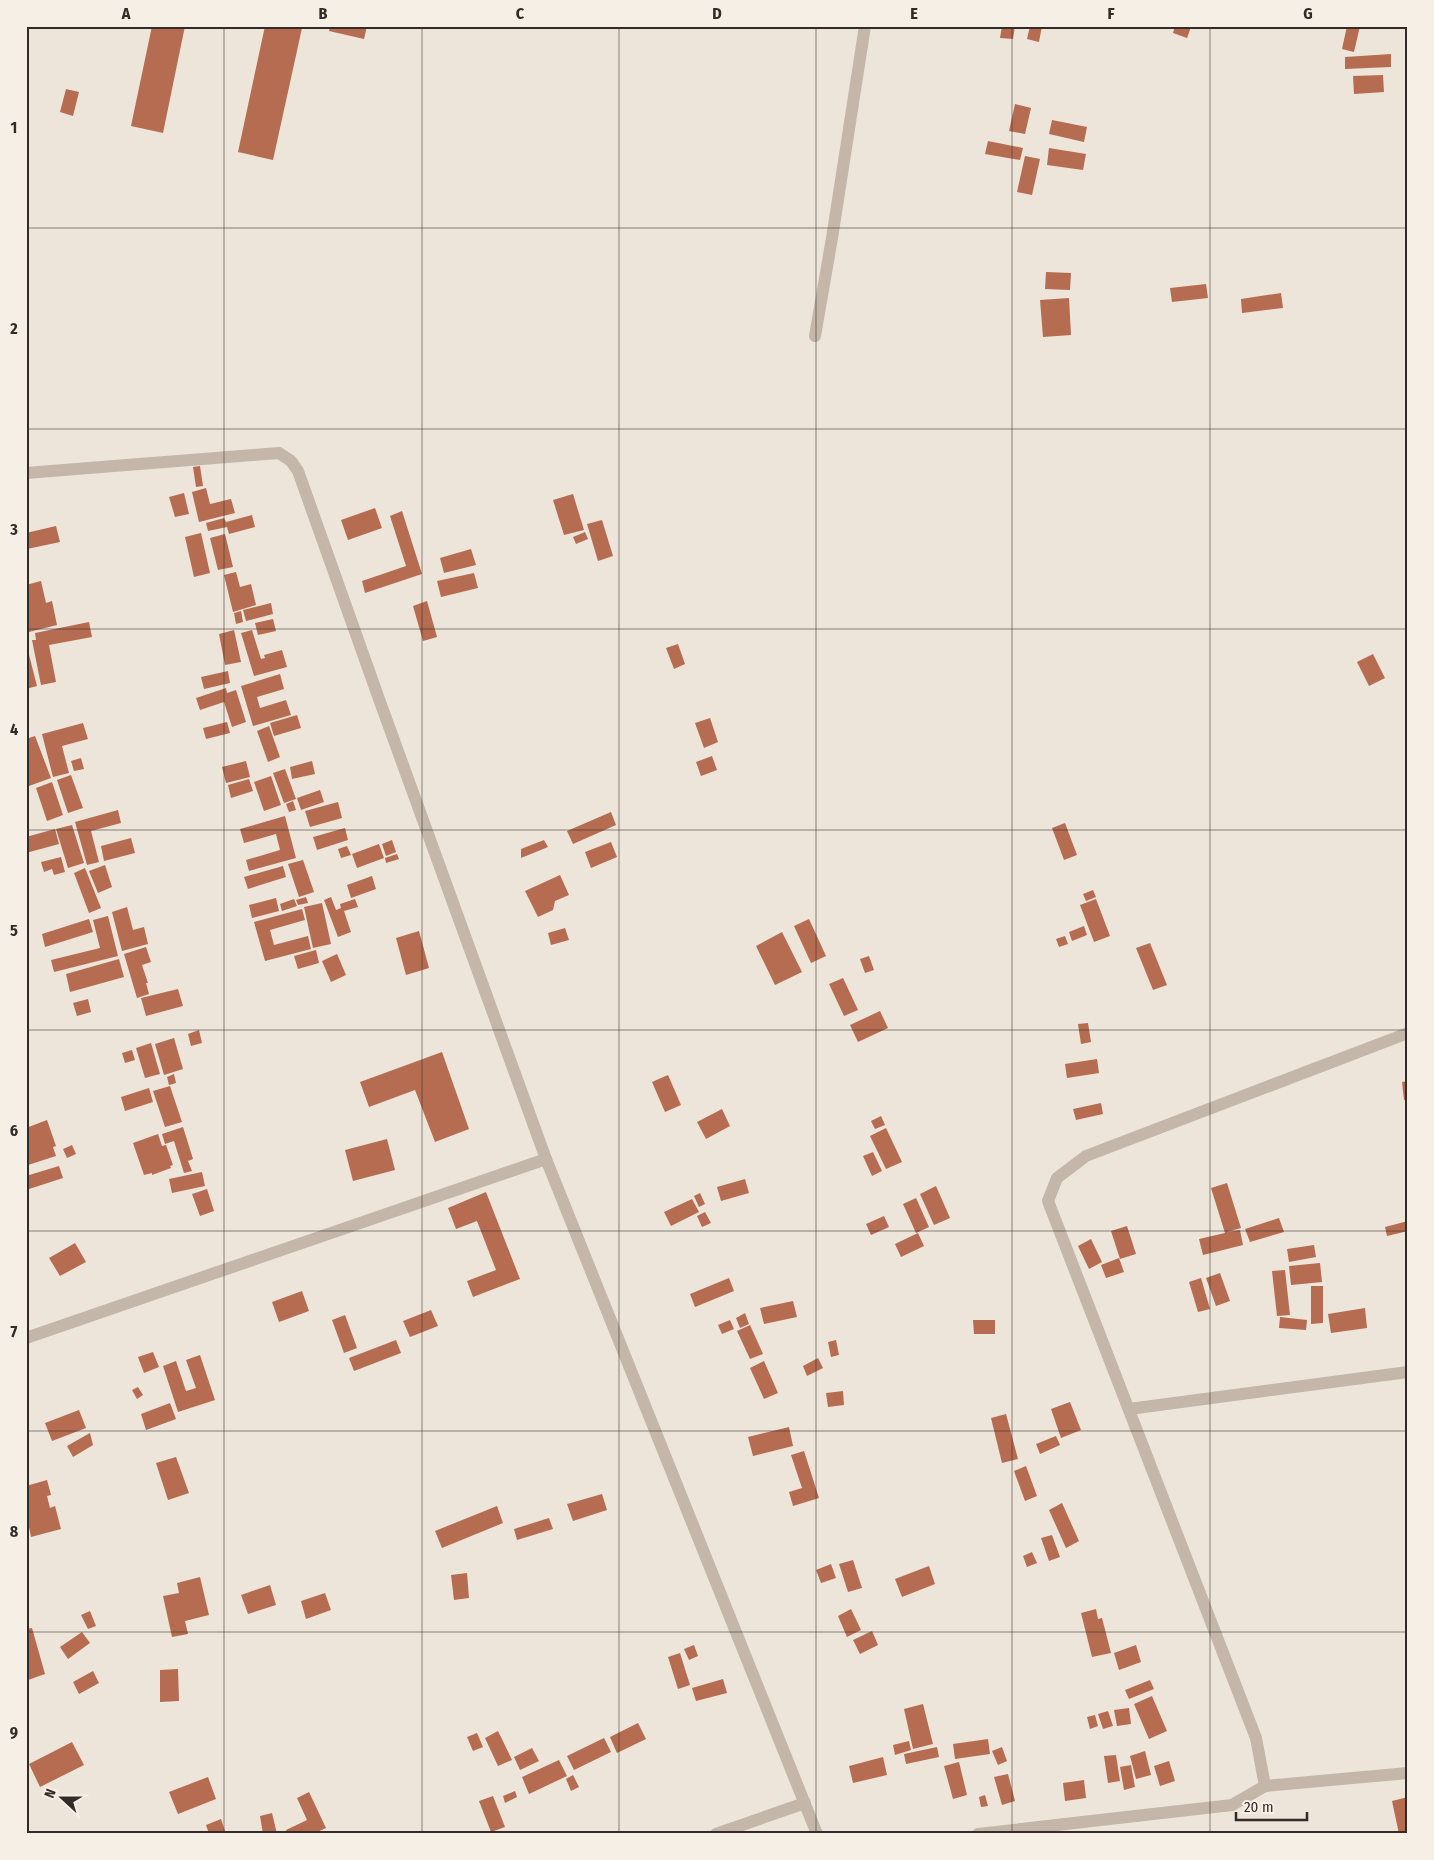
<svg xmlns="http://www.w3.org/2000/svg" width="1434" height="1860" font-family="'Fira Sans Condensed',sans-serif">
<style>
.building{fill:#b56c51}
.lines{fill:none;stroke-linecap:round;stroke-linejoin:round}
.minor{stroke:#c4b6a8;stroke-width:12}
.grid{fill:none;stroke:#322b27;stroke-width:1;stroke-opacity:0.55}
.neatline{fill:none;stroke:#322b27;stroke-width:2}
.grid-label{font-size:16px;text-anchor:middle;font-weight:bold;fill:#322b27}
</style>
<rect width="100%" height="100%" fill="#ede5da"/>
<!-- building -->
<g class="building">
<polygon points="152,26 185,26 163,133 131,126"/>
<polygon points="265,26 292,26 302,28 273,160 238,152"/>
<polygon points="330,26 367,26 364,39 329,31"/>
<polygon points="1002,26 1015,26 1013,39 1000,38"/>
<polygon points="1030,26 1042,26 1039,42 1027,39"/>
<polygon points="1175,26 1191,27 1187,38 1173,33"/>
<polygon points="1347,26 1360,26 1354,52 1342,49"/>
<polygon points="1391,54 1391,67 1345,69 1345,57"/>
<polygon points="1383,75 1384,92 1354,94 1353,76"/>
<polygon points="66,89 79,92 73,116 60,112"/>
<polygon points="1015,104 1031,108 1025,134 1009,131"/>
<polygon points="1052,120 1087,127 1084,142 1049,134"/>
<polygon points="988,141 1023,148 1020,160 985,154"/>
<polygon points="1049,148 1086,154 1083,170 1047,165"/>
<polygon points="1025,156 1040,159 1032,195 1017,192"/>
<polygon points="1046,272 1071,273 1070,290 1045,289"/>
<polygon points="1206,284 1208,298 1172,302 1170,288"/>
<polygon points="1281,293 1283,308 1242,313 1241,299"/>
<polygon points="1069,298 1071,335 1043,337 1040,300"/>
<polygon points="200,466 203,486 196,487 193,467"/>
<polygon points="206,488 210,504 231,499 235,513 199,522 192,492"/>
<polygon points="184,493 189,514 175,517 169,497"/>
<polygon points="573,494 584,530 564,535 553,500"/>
<polygon points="375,508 382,528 348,540 341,520"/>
<polygon points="402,511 422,574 365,593 362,581 406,566 390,516"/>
<polygon points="252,515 255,527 229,534 227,527 208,531 206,523 224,518 226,522"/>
<polygon points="602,520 613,556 598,561 587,524"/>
<polygon points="56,526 60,542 27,549 26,533"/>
<polygon points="585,532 588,539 576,544 573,537"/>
<polygon points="201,533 210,573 194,577 185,537"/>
<polygon points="225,534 233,567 218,570 210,538"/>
<polygon points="471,549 476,565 444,573 440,558"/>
<polygon points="236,572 240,587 251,584 256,605 233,612 224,575"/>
<polygon points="474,573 478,588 441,597 437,581"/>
<polygon points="41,581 46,603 52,601 57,625 29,632 26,620 26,585"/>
<polygon points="427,601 437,637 423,641 413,606"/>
<polygon points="271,603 273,614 246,621 243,610"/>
<polygon points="241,611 243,622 236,624 234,613"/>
<polygon points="273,619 276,631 258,635 255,623"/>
<polygon points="89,622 92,637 49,645 56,682 41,685 32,640 36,640 35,633"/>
<polygon points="234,630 241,662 225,665 219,634"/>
<polygon points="252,630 261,659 265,658 264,655 282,650 287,667 254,676 241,633"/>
<polygon points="26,643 37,686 26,689"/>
<polygon points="678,644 685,664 674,669 666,648"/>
<polygon points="1373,654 1385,678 1369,686 1357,662"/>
<polygon points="228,671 230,683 204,689 201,677"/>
<polygon points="280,674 284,689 257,697 260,708 286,700 291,715 253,726 241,686"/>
<polygon points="226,688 227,693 236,690 246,722 232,727 224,702 200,710 196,698"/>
<polygon points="297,715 301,728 274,736 270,723"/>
<polygon points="710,718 718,742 704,748 695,723"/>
<polygon points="227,722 230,733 206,739 203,728"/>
<polygon points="83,723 88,739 62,746 69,773 53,777 42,734"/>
<polygon points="269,726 280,757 268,762 257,731"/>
<polygon points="35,736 51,778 29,786 26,777 26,772 29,771 26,764 26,739"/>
<polygon points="712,756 717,770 701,776 696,762"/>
<polygon points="81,758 84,769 74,771 71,761"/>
<polygon points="246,761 250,777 226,783 222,767"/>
<polygon points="312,761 315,774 292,779 290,767"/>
<polygon points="285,769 296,799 284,803 273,773"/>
<polygon points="71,775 83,808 68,813 57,780"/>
<polygon points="271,776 281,805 264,811 254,782"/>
<polygon points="249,779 253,791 231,798 228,785"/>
<polygon points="52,782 63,815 47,821 36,788"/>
<polygon points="320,790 324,802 301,810 297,798"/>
<polygon points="293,801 296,810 289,812 286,804"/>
<polygon points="338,802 342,818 310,827 305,811"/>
<polygon points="118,810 121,823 91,831 99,862 87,865 75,822"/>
<polygon points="611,812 616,825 573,844 567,831"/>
<polygon points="285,816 296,858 249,871 246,860 280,850 276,834 244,843 240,829"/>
<polygon points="1065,823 1077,855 1064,860 1052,828"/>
<polygon points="72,825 84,863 68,868 56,829"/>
<polygon points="345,828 348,840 317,850 313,837"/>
<polygon points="55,829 59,844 26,853 26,837"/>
<polygon points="131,838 135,853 104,861 101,846"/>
<polygon points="392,840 396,852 386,856 382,844"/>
<polygon points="544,840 548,847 521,858 521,849"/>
<polygon points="611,842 617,857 591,868 585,852"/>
<polygon points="379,844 384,858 357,868 352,854"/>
<polygon points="347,846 351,855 341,858 338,849"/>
<polygon points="397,854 399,859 386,863 385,858"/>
<polygon points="61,857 65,872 54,875 52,869 44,872 41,862"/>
<polygon points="303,860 314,892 299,897 288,864"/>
<polygon points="105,865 112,887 98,893 89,871"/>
<polygon points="283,866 286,877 248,889 244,877"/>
<polygon points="85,868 101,908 89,913 74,873"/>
<polygon points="560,875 569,895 555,901 553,910 538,917 525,891"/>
<polygon points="372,876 376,889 351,898 347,885"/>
<polygon points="1093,890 1096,897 1086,901 1083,894"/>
<polygon points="306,897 308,903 298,905 296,900"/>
<polygon points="331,897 336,910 341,908 340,904 355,899 358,907 344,911 351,932 338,937 324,900"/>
<polygon points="276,898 279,911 252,918 249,905"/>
<polygon points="294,899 297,906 282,911 280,904"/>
<polygon points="1096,899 1110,936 1094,942 1080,905"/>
<polygon points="322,903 331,944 313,948 304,907"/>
<polygon points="127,907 133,930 144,927 148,944 122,951 112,912"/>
<polygon points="302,909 305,920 270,930 274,945 308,936 311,949 265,961 254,922"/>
<polygon points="108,916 118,956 54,972 51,960 100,948 93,920"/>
<polygon points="89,919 93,932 45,947 42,934"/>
<polygon points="809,919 826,956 811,963 794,926"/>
<polygon points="1084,926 1087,935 1072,941 1069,932"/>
<polygon points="565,928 569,940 551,945 548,933"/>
<polygon points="419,931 429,968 406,975 396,938"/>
<polygon points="782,932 802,972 775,985 756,946"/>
<polygon points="1065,936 1068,944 1059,947 1056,939"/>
<polygon points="1150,943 1167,985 1153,990 1136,948"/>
<polygon points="146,947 151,962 142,965 148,983 146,983 149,994 137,998 124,954"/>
<polygon points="316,950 319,963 298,969 294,956"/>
<polygon points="337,954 346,975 331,982 322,961"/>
<polygon points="869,956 874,970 865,973 860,959"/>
<polygon points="119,959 124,977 70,992 66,974"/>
<polygon points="843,978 858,1010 844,1016 829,984"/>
<polygon points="178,989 183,1006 146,1016 141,998"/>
<polygon points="88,999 91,1012 77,1016 73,1003"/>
<polygon points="880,1011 888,1028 858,1042 850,1025"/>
<polygon points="1088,1023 1091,1042 1081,1044 1078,1024"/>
<polygon points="199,1030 202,1043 191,1046 188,1034"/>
<polygon points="174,1038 183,1069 164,1075 155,1044"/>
<polygon points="151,1043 160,1074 145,1078 136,1048"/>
<polygon points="132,1050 135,1060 125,1063 122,1053"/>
<polygon points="442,1052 469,1129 435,1142 415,1090 369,1107 360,1082"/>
<polygon points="1097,1059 1099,1073 1067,1078 1065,1064"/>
<polygon points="174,1074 176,1083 169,1085 167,1077"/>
<polygon points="668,1075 681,1105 665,1112 652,1082"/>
<polygon points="1408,1081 1408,1100 1404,1100 1402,1082"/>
<polygon points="170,1086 182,1122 165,1127 153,1091"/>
<polygon points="149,1088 153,1102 125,1111 121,1097"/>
<polygon points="1101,1103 1103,1114 1076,1120 1073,1109"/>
<polygon points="722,1109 730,1126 706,1139 697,1122"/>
<polygon points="881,1116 885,1125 875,1129 871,1121"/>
<polygon points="47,1120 56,1146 53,1147 56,1156 28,1165 26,1158 26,1128"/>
<polygon points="183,1127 193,1159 188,1161 192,1171 184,1173 174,1141 165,1144 162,1134"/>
<polygon points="886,1128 902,1162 886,1169 870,1136"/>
<polygon points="158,1134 162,1146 166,1145 173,1165 170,1166 171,1168 152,1175 152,1173 144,1175 133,1143"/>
<polygon points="387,1139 395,1170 353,1181 345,1150"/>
<polygon points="72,1145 76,1154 67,1158 63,1149"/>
<polygon points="873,1152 882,1171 872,1176 863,1156"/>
<polygon points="59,1166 63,1178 26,1190 26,1176"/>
<polygon points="202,1172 205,1186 172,1193 169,1179"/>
<polygon points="745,1179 749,1193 721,1201 717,1187"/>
<polygon points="1227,1183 1241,1228 1227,1232 1240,1230 1243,1245 1203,1255 1199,1239 1225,1233 1211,1188"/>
<polygon points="936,1186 950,1218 934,1225 920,1194"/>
<polygon points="207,1189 214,1211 200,1216 192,1194"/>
<polygon points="486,1192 520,1279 473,1297 467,1281 496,1270 477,1221 456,1229 448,1208"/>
<polygon points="700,1193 705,1204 699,1207 694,1196"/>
<polygon points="916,1198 929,1227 916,1233 903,1204"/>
<polygon points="692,1199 699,1212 671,1226 664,1212"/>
<polygon points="705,1212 711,1223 702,1227 697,1216"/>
<polygon points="884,1216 889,1227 871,1235 866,1224"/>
<polygon points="1279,1218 1284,1232 1250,1242 1245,1229"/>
<polygon points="1408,1221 1408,1231 1387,1236 1385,1227"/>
<polygon points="1127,1226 1136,1254 1120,1259 1111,1231"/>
<polygon points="918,1233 924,1246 901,1257 895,1244"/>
<polygon points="1091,1239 1102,1262 1089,1269 1078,1246"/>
<polygon points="75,1243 86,1262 60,1276 49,1258"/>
<polygon points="1314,1245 1316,1257 1289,1262 1287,1249"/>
<polygon points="1119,1258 1124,1272 1106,1278 1101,1265"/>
<polygon points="1320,1263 1322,1282 1291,1285 1289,1266"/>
<polygon points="1285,1270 1290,1315 1277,1316 1272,1271"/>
<polygon points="1220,1273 1230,1301 1216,1306 1206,1278"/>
<polygon points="729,1278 734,1291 695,1307 690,1294"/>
<polygon points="1201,1278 1210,1309 1198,1312 1189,1282"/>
<polygon points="1311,1286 1323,1286 1323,1323 1311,1324"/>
<polygon points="302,1291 309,1311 279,1322 272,1302"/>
<polygon points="793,1301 797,1317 764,1324 760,1308"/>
<polygon points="1365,1308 1367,1328 1331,1333 1328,1314"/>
<polygon points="431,1310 438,1326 410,1337 403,1321"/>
<polygon points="745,1313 749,1324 740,1328 736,1318"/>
<polygon points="345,1315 357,1348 344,1353 332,1320"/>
<polygon points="1280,1317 1307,1320 1306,1330 1279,1328"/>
<polygon points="730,1320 734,1329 722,1334 718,1325"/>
<polygon points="973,1320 995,1320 995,1334 974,1334"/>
<polygon points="750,1325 763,1354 750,1359 737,1331"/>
<polygon points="396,1340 401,1353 354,1371 349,1358"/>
<polygon points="836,1340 839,1355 831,1357 828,1342"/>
<polygon points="153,1352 159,1367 144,1373 138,1357"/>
<polygon points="200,1355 215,1400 178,1412 163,1366 176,1361 186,1391 196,1388 186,1360"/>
<polygon points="818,1358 823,1368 807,1376 803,1366"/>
<polygon points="764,1361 778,1393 764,1399 750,1368"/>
<polygon points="138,1387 143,1395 137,1399 132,1390"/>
<polygon points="843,1391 844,1405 828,1407 826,1393"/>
<polygon points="1070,1402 1081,1430 1061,1438 1051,1409"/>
<polygon points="170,1403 176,1419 146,1430 141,1414"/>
<polygon points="79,1410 86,1428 52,1441 45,1423"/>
<polygon points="1006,1414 1018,1459 1002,1463 991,1418"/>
<polygon points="789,1427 793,1446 753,1456 748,1437"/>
<polygon points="90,1433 93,1445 73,1457 67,1446"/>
<polygon points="1056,1436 1060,1445 1040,1454 1036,1444"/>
<polygon points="804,1451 819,1498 793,1506 789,1492 802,1488 791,1455"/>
<polygon points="176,1457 189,1493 168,1500 156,1463"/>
<polygon points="1026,1466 1037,1496 1025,1501 1014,1471"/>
<polygon points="47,1480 51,1495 47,1496 50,1508 55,1506 61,1529 31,1537 29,1527 26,1527 26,1486"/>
<polygon points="602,1494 607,1510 573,1521 567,1504"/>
<polygon points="1062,1503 1079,1541 1066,1548 1049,1510"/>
<polygon points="497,1506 503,1523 442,1548 435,1531"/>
<polygon points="549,1518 553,1529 517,1540 514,1529"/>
<polygon points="1052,1535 1060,1557 1049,1561 1041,1538"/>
<polygon points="1032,1552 1037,1563 1027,1567 1023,1556"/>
<polygon points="853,1560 862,1588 848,1592 839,1564"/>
<polygon points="831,1564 836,1578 821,1583 816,1570"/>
<polygon points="929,1566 935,1584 902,1597 895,1579"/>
<polygon points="467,1573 469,1598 454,1600 451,1575"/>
<polygon points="200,1577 209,1615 185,1621 188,1634 172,1637 163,1596 179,1593 177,1583"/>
<polygon points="270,1585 276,1605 248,1614 241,1595"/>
<polygon points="325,1593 331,1610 306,1619 301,1601"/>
<polygon points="851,1609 861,1630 847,1637 838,1616"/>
<polygon points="1096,1609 1098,1619 1102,1618 1111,1653 1092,1657 1081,1613"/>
<polygon points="90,1611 96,1626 88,1629 81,1615"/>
<polygon points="32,1628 45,1674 28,1680 26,1674 26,1629"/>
<polygon points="872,1631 878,1645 860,1654 853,1640"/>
<polygon points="82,1632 90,1643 68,1659 60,1647"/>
<polygon points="694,1645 698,1656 689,1660 684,1649"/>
<polygon points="1136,1645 1141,1662 1119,1670 1114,1653"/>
<polygon points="680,1653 690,1685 678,1689 668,1657"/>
<polygon points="178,1669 179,1701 160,1702 160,1670"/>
<polygon points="93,1671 99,1683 79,1694 73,1682"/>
<polygon points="723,1679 727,1693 696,1701 692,1688"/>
<polygon points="1150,1680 1154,1689 1129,1699 1125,1690"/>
<polygon points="1152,1696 1167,1731 1149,1739 1134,1704"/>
<polygon points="923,1704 933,1744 913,1749 904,1709"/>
<polygon points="1129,1708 1131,1724 1117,1726 1114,1710"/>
<polygon points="1108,1711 1113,1726 1103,1729 1098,1714"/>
<polygon points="1095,1715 1098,1726 1090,1729 1087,1717"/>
<polygon points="638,1723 646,1739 617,1753 610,1737"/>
<polygon points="498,1731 512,1760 498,1766 485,1738"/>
<polygon points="477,1733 483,1747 473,1751 467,1737"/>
<polygon points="604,1738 611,1752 574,1770 567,1756"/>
<polygon points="988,1739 990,1754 955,1759 953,1744"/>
<polygon points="909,1741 911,1750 895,1755 893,1745"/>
<polygon points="72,1742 84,1765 40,1787 29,1764"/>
<polygon points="937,1747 939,1757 906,1764 904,1754"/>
<polygon points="1002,1747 1007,1761 998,1765 992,1751"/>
<polygon points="532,1748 539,1761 520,1770 514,1757"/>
<polygon points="1145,1751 1151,1775 1136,1779 1130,1756"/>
<polygon points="1116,1755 1120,1781 1108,1783 1104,1756"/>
<polygon points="883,1757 887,1775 853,1783 849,1766"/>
<polygon points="559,1760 567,1776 529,1794 522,1777"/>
<polygon points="1169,1761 1175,1781 1160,1786 1154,1766"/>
<polygon points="959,1762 967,1795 953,1799 944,1766"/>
<polygon points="1131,1765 1135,1787 1124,1790 1120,1767"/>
<polygon points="1008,1774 1015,1801 1002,1805 994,1777"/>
<polygon points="573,1775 579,1787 571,1791 566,1779"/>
<polygon points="208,1777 216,1799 178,1814 169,1792"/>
<polygon points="1084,1780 1086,1798 1065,1801 1063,1783"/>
<polygon points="515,1791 517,1797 505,1803 503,1796"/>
<polygon points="309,1792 326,1828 313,1834 287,1834 286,1830 307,1820 297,1798"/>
<polygon points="985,1795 988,1806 981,1807 979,1797"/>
<polygon points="493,1796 505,1827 491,1832 479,1801"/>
<polygon points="1408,1797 1408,1834 1399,1834 1392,1801"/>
<polygon points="272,1813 277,1834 263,1834 260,1816"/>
<polygon points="221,1819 226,1834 209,1834 206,1825"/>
</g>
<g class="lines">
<!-- minor -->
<g class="minor">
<polyline points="815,336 832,238 865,26"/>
<polyline points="26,473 279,453 291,461 298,471 379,699 546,1159 817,1834"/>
<polyline points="26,1338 546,1159"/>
<polyline points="1129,1409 1408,1372"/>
<polyline points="1265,1786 1256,1738 1048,1201 1057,1178 1086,1156 1408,1033"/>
<polyline points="716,1834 805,1803"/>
<polyline points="978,1834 1232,1805 1265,1786 1408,1773"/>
</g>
</g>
<!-- grid -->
<path class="grid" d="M224,26v1808M422,26v1808M619,26v1808M816,26v1808M1012,26v1808M1210,26v1808M26,228h1382M26,429h1382M26,629h1382M26,830h1382M26,1030h1382M26,1231h1382M26,1431h1382M26,1632h1382"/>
<!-- border -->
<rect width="1434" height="1860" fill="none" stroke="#f6efe6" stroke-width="55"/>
<!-- north arrow -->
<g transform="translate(62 1798) rotate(291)" stroke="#f6efe6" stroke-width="4" paint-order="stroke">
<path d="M0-4L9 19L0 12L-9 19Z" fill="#322b27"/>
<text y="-8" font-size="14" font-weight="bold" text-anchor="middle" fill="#322b27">N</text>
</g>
<!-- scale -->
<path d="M1236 1812v8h71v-8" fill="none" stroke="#322b27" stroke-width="2.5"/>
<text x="1244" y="1812" font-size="15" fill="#322b27" stroke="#f6efe6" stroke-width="4" paint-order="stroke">20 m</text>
<rect x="28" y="28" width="1378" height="1804" class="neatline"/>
<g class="grid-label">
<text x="126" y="19">A</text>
<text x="323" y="19">B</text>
<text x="520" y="19">C</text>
<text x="717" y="19">D</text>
<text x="914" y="19">E</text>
<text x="1111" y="19">F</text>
<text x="1308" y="19">G</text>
<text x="14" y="133">1</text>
<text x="14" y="334">2</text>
<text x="14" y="535">3</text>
<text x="14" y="735">4</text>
<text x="14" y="936">5</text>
<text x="14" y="1136">6</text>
<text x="14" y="1337">7</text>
<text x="14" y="1537">8</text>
<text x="14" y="1738">9</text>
</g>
</svg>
